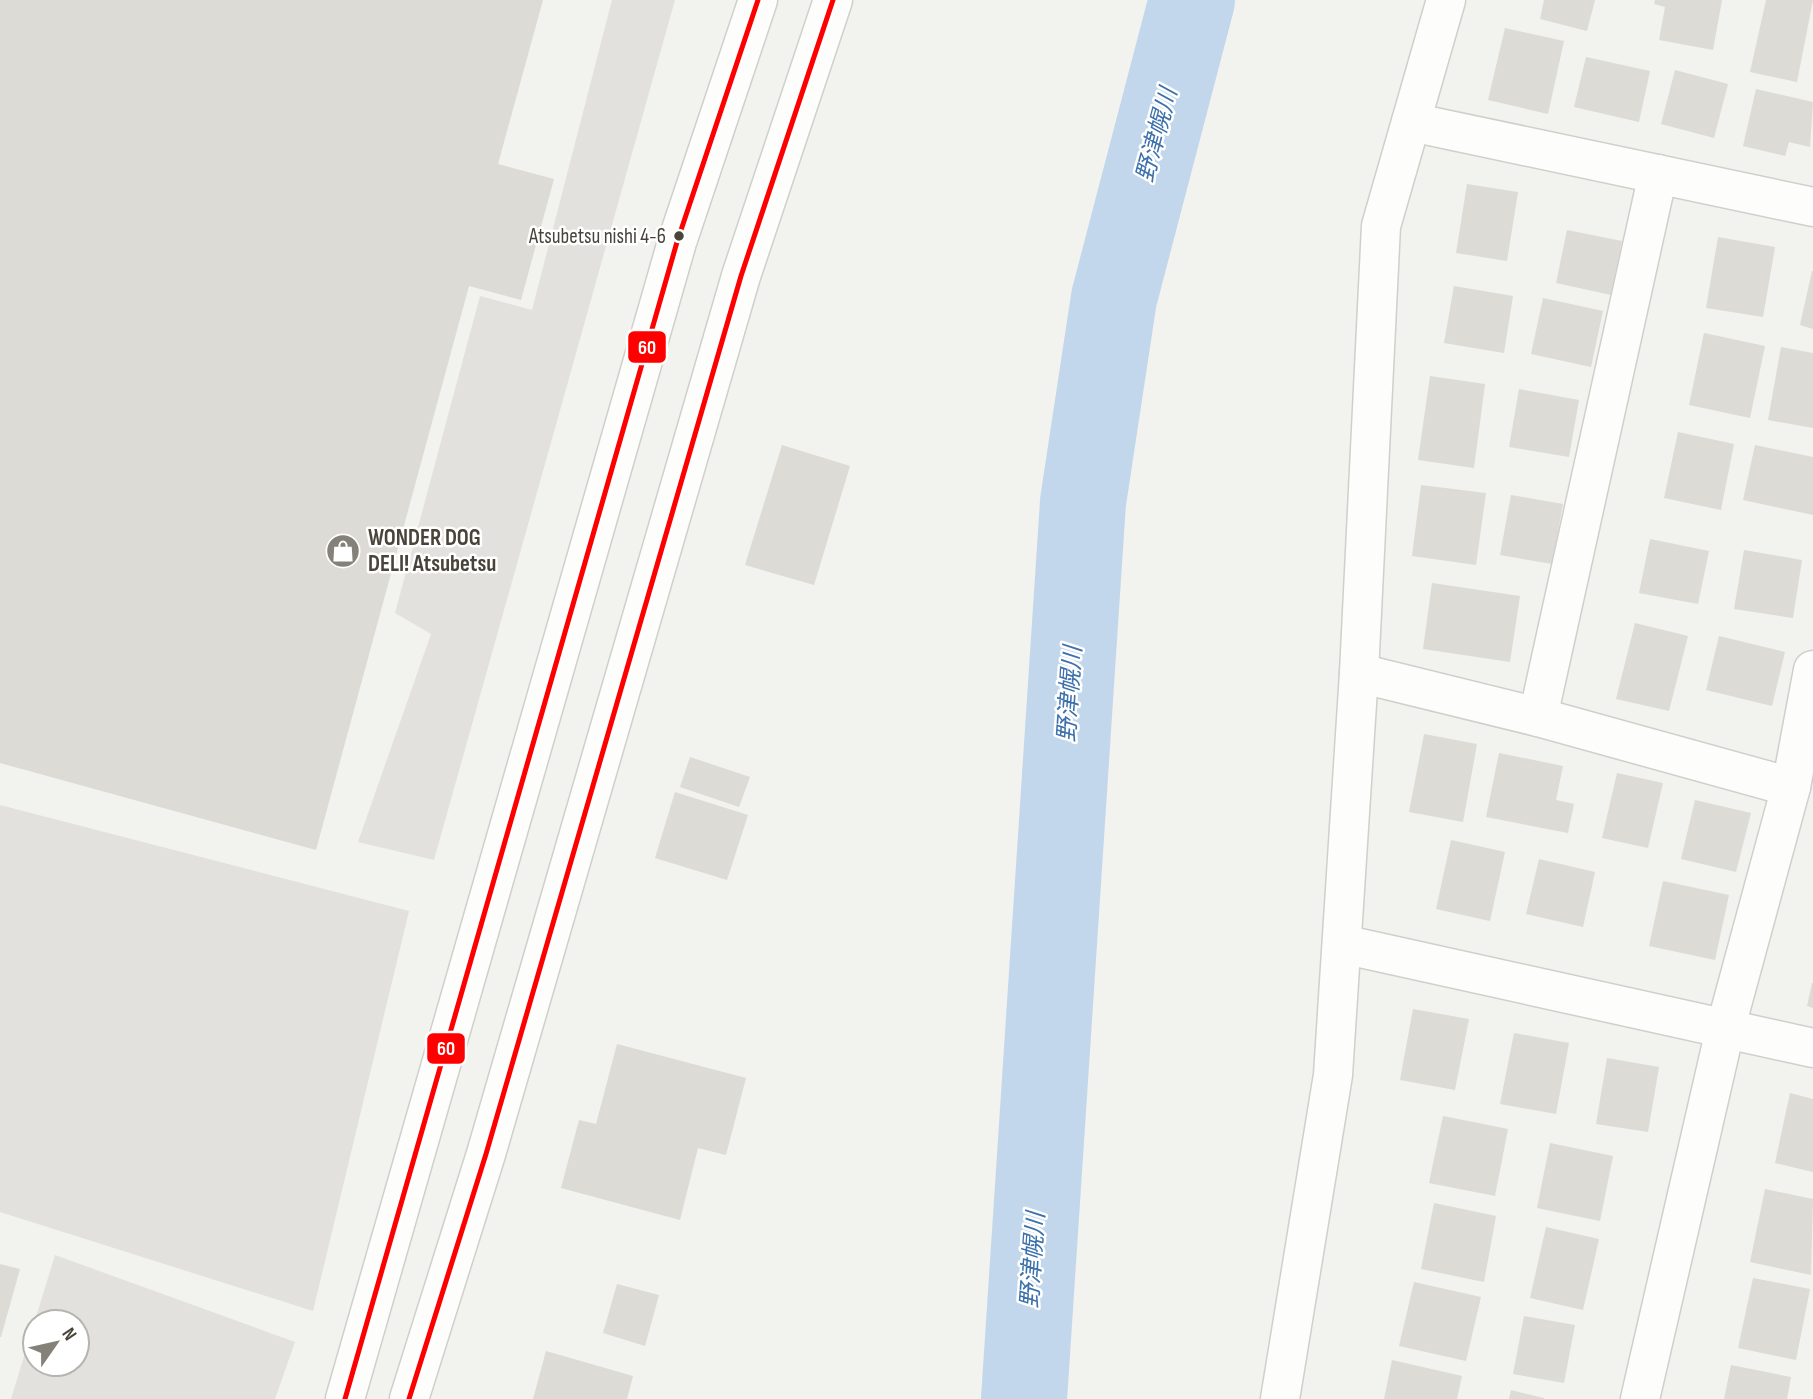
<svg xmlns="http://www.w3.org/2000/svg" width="1813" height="1399" font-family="'Sofia Sans Condensed','Noto Sans JP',sans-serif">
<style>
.parking{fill:#e2e1dd;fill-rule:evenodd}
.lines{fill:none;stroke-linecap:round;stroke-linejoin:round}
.river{stroke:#c2d7ec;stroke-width:86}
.building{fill:#dcdbd6}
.minor-casing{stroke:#d0cfcb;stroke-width:41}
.tertiary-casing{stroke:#d0cfcb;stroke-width:41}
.minor{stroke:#fdfdfc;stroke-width:38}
.tertiary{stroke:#fdfdfc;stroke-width:38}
.bus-1-casing{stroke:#fff;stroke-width:10}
.bus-1{stroke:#f00;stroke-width:5}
.bus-dot{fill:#48443a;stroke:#fff;stroke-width:2.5}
.labels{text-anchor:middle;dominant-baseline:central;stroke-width:5;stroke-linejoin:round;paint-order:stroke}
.bus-label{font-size:21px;fill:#48443a;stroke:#fff;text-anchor:end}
.poi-label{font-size:23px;font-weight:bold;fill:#48443a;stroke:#fff;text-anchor:start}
.water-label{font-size:24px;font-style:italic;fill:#3c71ab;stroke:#fff}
.line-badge{stroke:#fff;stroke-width:2.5}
.badge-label{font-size:19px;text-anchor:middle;font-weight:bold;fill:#fff}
</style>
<rect width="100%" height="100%" fill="#f2f2ee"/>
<!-- parking -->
<g class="parking">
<polygon points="612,0 675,0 434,860 358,842 431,634 395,613 480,296 532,310"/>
<polygon points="0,805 409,911 313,1311 0,1212"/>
<path d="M55,1255l240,87 -20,57h-264zM35,1322h42v42h-42z"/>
</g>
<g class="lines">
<!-- river -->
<polyline class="river" points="1024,1399 1083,502 1114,298 1192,0"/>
</g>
<!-- building -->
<g class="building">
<polygon points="0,0 543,0 498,164 554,179 521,300 469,286 316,850 0,763"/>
<polygon points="1544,0 1595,0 1587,31 1540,19"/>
<polygon points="1655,0 1722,0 1713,50 1659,40 1665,7 1654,4"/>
<polygon points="1766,0 1813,0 1797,82 1750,72"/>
<polygon points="1505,28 1564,41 1548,114 1488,100"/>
<polygon points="1586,57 1650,71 1639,122 1574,107"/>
<polygon points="1675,70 1728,84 1714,138 1661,124"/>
<polygon points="1756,89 1813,102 1810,147 1789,142 1785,156 1743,146"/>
<polygon points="1467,184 1518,192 1507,261 1456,253"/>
<polygon points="1567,230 1622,241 1611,295 1556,283"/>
<polygon points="1718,237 1775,247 1763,317 1706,308"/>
<polygon points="1812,271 1813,271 1813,329 1800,325"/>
<polygon points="1454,286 1513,296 1504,353 1444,343"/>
<polygon points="1543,298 1603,311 1591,367 1531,354"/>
<polygon points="1704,333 1765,346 1750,418 1689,405"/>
<polygon points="1781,347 1813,353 1813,428 1768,420"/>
<polygon points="1430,376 1485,384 1474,468 1418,460"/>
<polygon points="1519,389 1579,400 1569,457 1509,447"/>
<polygon points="1678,432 1734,444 1721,510 1664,498"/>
<polygon points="782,445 850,466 814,585 745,565"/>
<polygon points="1755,445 1813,457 1813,515 1743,500"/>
<polygon points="1421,485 1486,493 1476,565 1412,556"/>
<polygon points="1511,495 1563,504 1552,564 1500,555"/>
<polygon points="1650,539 1709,551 1698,604 1639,593"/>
<polygon points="1744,550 1802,560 1793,618 1734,609"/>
<polygon points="1432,583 1520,596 1510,662 1423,649"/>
<polygon points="1635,623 1688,636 1669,711 1616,699"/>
<polygon points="1719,636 1785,652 1772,706 1706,690"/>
<polygon points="1424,734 1477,744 1463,822 1409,812"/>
<polygon points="1499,753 1563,766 1556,800 1574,804 1568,833 1486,817"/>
<polygon points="690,757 750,777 739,807 680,787"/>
<polygon points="1617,773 1663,783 1648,848 1602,838"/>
<polygon points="675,792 748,815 727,880 655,858"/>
<polygon points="1695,800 1751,813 1736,872 1681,859"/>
<polygon points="1451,840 1505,852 1490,921 1436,909"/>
<polygon points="1539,859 1595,872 1583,927 1526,914"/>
<polygon points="1663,881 1729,895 1715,960 1649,946"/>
<polygon points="1812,983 1813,983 1813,1008 1807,1006"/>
<polygon points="1413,1009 1469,1019 1455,1090 1400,1080"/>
<polygon points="1514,1033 1569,1043 1556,1114 1500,1104"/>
<polygon points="617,1044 746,1078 726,1155 698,1148 680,1220 561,1188 579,1120 596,1124"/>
<polygon points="1607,1058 1659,1067 1648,1132 1596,1124"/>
<polygon points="1790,1093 1813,1099 1813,1172 1775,1163"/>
<polygon points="1443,1116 1508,1129 1495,1196 1429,1183"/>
<polygon points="1550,1143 1613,1156 1600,1221 1537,1208"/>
<polygon points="1765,1189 1813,1199 1811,1275 1750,1262"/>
<polygon points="1434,1203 1496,1216 1484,1282 1421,1269"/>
<polygon points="1546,1227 1599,1239 1583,1310 1530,1298"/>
<polygon points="0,1264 20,1269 1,1337 0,1337"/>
<polygon points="1753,1278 1810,1289 1796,1360 1738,1348"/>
<polygon points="1414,1282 1481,1297 1466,1361 1399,1346"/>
<polygon points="617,1284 659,1295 645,1346 603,1333"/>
<polygon points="1524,1316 1575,1325 1564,1383 1513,1374"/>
<polygon points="546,1351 633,1376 627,1399 533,1399"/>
<polygon points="1392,1360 1462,1376 1457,1399 1384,1399"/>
<polygon points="1731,1365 1791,1377 1787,1399 1724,1399"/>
<polygon points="1511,1390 1544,1398 1544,1399 1509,1399"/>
</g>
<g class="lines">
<!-- minor casing -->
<g class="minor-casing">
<g id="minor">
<polyline points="1411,122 1813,207"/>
<polyline points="1359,673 1538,717 1791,787"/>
<polyline points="1538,717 1658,174"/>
<polyline points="1342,944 1813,1048"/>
<polyline points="1725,1030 1791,787 1813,670"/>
<polyline points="1280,1399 1333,1075 1359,673 1381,226 1446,0"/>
</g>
</g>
<!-- tertiary casing -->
<g class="tertiary-casing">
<g id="tertiary">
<polyline points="345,1399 677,242 758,0"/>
<polyline points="409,1399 486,1154 741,276 833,0"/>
<polyline points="1640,1399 1725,1030"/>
</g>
</g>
<!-- minor -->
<use href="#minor" class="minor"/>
<!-- tertiary -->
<use href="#tertiary" class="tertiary"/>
<!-- bus-1 casing -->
<g class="bus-1-casing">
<g id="bus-1">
<polyline points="345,1399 677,242 758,0"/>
<polyline points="409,1399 486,1154 741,276 833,0"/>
</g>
</g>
<!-- bus-1 -->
<use href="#bus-1" class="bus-1"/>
</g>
<!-- icons -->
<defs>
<g id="shop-disc" transform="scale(1.75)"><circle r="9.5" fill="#848179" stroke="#fff"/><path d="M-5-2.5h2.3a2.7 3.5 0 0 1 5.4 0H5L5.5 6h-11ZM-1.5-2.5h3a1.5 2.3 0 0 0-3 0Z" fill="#fff"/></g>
</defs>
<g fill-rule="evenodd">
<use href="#shop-disc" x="343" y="551"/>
</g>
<!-- markers -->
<circle class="bus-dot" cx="679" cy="236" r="6"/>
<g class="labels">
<!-- bus labels -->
<g class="bus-label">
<text x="666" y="236">Atsubetsu nishi 4-6</text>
</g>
<!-- poi labels -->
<g class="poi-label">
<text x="368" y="538">WONDER DOG<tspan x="368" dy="26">DELI! Atsubetsu</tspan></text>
</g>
<!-- water labels -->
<g class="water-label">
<text transform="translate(1157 135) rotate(-75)">野津幌川</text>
<text transform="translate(1070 694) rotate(-86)">野津幌川</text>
<text transform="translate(1033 1260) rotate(-86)">野津幌川</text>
</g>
</g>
<g class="line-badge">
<rect x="627" y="330" width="40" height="34" rx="7" fill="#f00"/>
<rect x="426" y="1032" width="40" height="33" rx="7" fill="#f00"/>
</g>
<g class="badge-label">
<text x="647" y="354">60</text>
<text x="446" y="1055">60</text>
</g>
<!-- north arrow -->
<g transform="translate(56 1343) rotate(56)"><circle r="33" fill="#ffffff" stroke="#b6b4b0" stroke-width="2"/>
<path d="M0-5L12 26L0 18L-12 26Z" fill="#848179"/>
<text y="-10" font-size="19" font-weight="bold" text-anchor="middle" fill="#48443a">N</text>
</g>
</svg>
